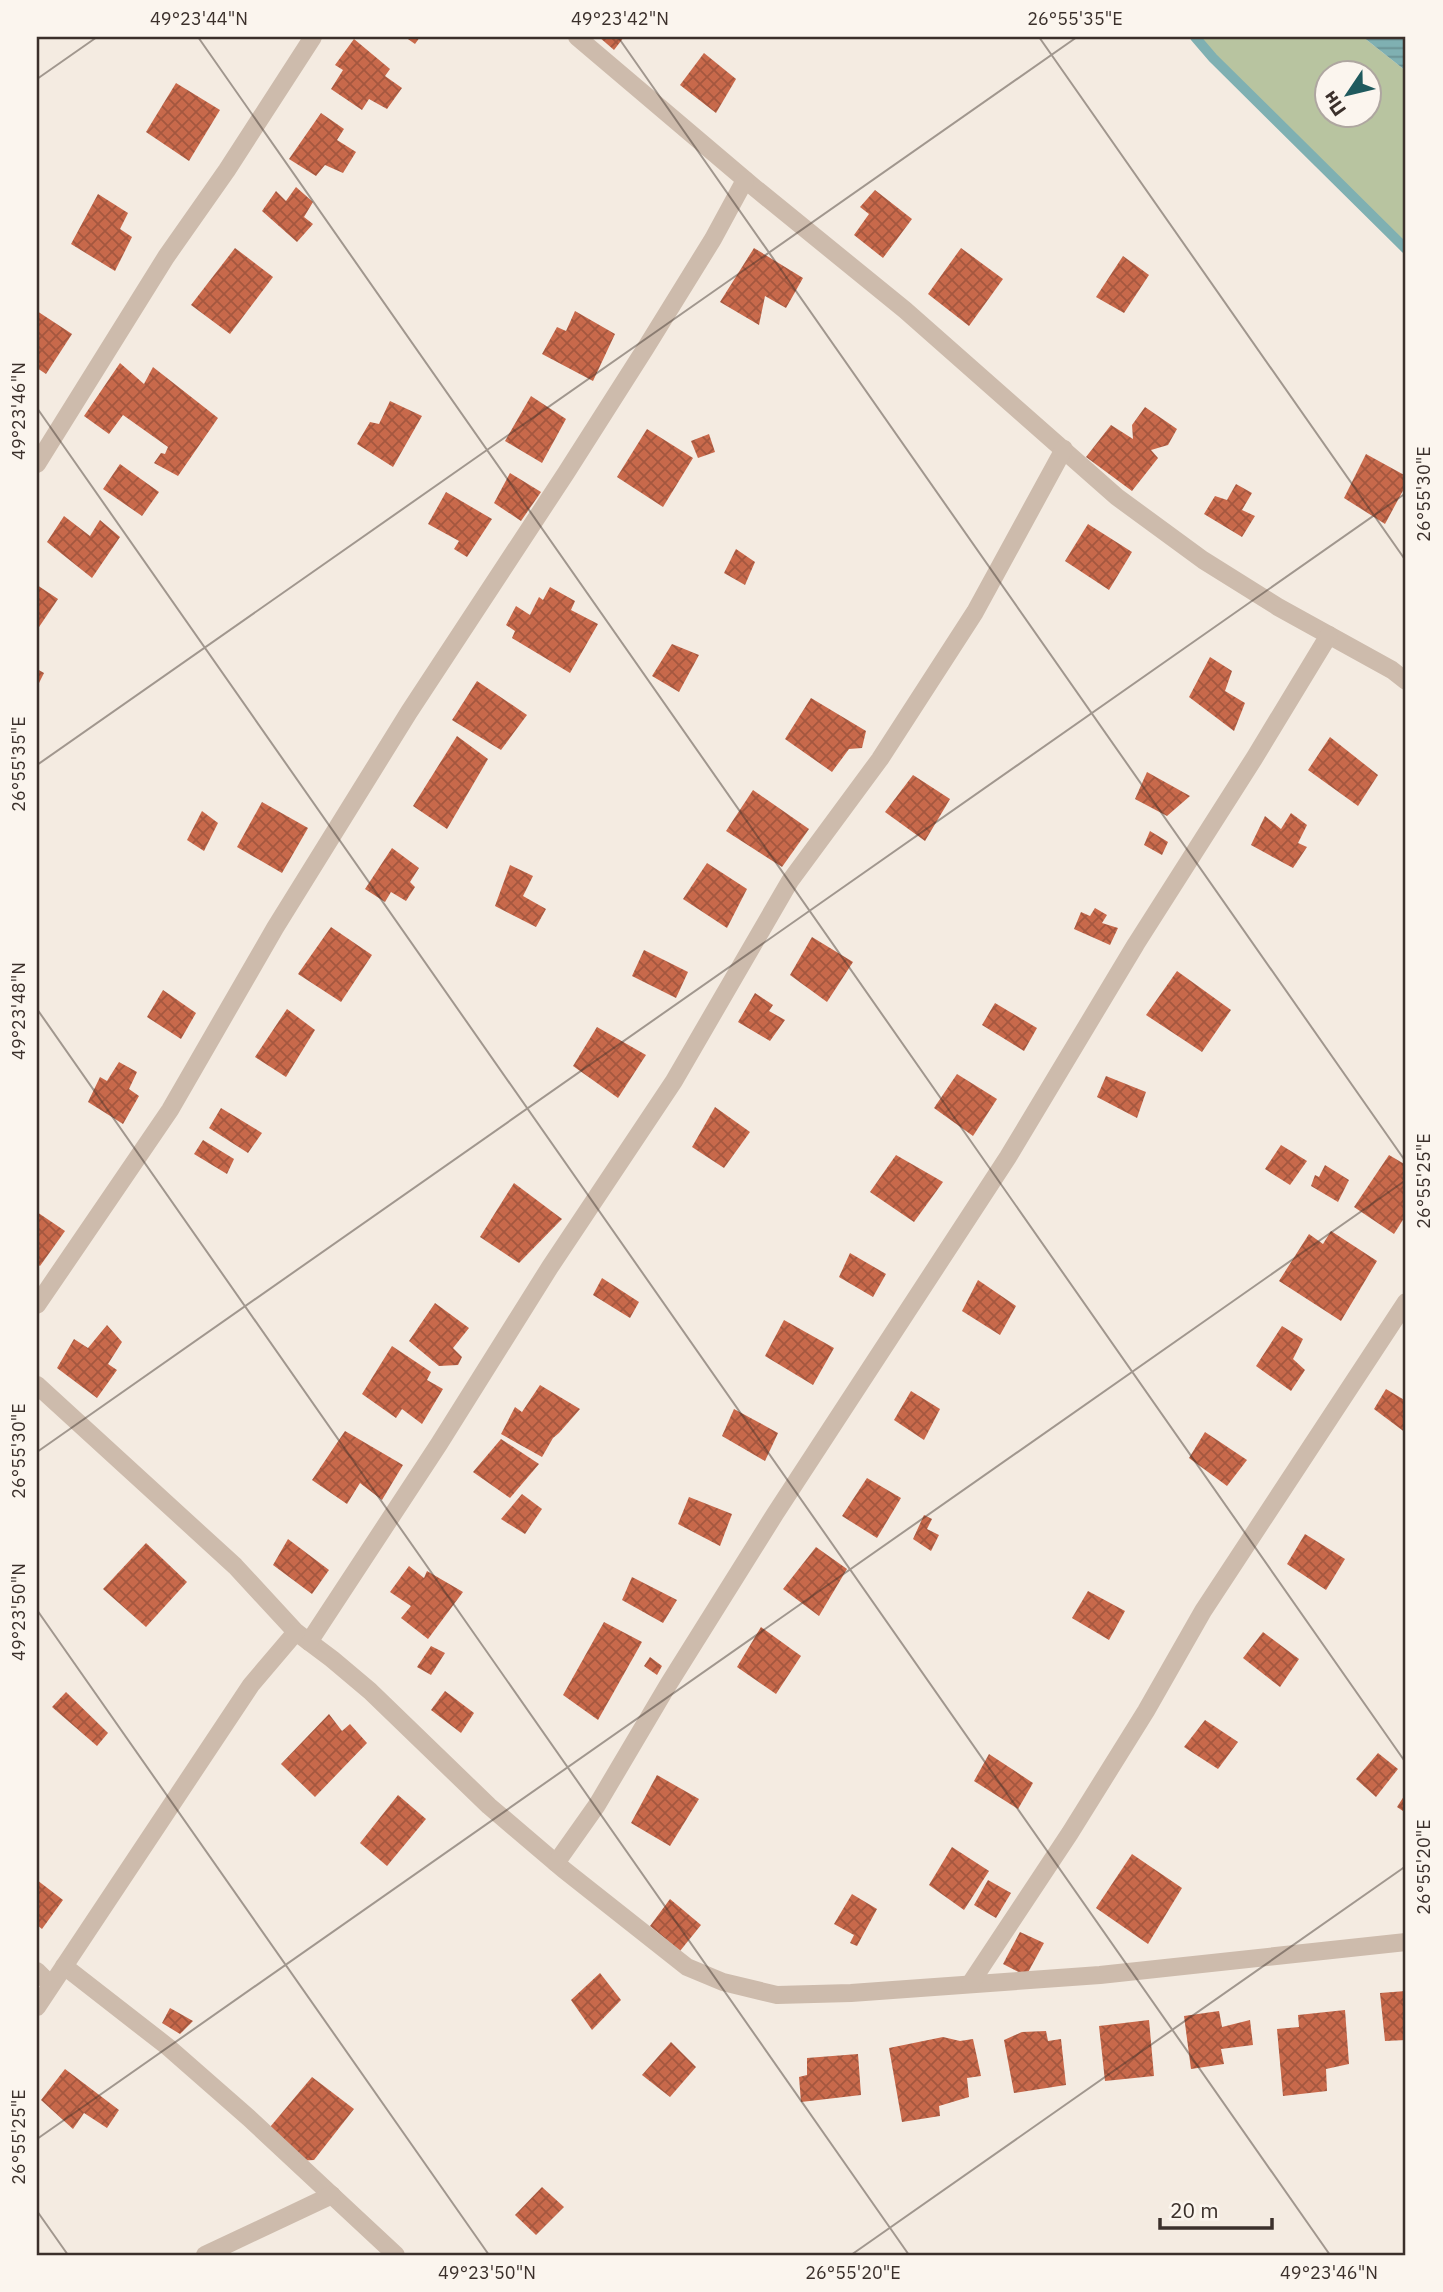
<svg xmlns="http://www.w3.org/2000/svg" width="1443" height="2292" font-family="'IBM Plex Sans',sans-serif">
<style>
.green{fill:#b8c4a0;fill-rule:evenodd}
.water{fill:url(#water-rules)}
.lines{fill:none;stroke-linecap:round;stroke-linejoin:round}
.stream{stroke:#7fb0b2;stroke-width:10}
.building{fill:url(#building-cross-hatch)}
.minor{stroke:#cdbbac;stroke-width:18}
.ticks{fill:none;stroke:#3b302b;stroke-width:2;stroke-opacity:0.45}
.neatline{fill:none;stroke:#3b302b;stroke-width:2.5}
.ticks-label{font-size:18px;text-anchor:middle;fill:#3b302b}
</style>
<defs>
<pattern id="water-rules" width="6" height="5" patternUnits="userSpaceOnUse" patternTransform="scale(1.75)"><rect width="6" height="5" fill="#7fb0b2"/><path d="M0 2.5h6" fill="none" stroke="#699091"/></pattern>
<pattern id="building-cross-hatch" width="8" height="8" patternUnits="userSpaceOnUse" patternTransform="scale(1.75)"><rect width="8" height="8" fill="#c8694b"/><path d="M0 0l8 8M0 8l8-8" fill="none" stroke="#a4573f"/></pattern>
</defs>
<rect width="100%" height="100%" fill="#f4ebe1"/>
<!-- green -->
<path class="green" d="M1195,37h168l43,34v178l-193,-191zM1328,74h42v42h-42z"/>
<!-- water -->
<polygon class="water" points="1363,37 1406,37 1406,71"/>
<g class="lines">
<!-- stream -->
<polyline class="stream" points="1195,37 1213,58 1406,249"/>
</g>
<!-- building -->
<g class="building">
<polygon points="405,37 420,37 415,44"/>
<polygon points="599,37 624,37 614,50"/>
<polygon points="354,39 390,69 385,76 402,88 387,109 369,99 362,110 331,89 343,70 335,65"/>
<polygon points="704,53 736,79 716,113 680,85"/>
<polygon points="176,83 220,110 189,161 146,132"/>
<polygon points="321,113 344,129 337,140 356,152 343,173 325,165 316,176 289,159"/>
<polygon points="296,187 313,202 304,217 313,224 297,242 262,211 276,191 286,201"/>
<polygon points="875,190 912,219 883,258 854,235 869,214 860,207"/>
<polygon points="98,194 128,213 120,229 132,237 115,271 71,244"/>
<polygon points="235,248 273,277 230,334 191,305"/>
<polygon points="754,248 803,278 786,308 765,296 759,325 720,302"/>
<polygon points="961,248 1003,279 969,326 928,294"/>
<polygon points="1123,256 1149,275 1124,313 1096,297"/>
<polygon points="37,311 72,334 46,374 37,368"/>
<polygon points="575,311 615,334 593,381 542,354 557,327 566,331"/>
<polygon points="120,363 144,384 153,367 218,418 178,476 154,463 161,453 165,454 168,447 123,415 109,434 84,416"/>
<polygon points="531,396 566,419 542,463 505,441"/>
<polygon points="390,401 422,416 393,467 357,444 370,422 379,424"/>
<polygon points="1145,407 1177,429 1168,445 1151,450 1158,458 1132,491 1086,457 1111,425 1133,439 1132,425"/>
<polygon points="647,429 693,458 663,507 617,477"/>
<polygon points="709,434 715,452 698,458 691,441"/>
<polygon points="1366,454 1406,476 1406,485 1385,524 1344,498"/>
<polygon points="120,464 159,492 142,516 103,489"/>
<polygon points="510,473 541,492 521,521 494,503"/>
<polygon points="1236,484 1252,493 1242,510 1255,516 1242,537 1204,514 1215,496 1227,500"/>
<polygon points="446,492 492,519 467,557 454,549 459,541 428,524"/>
<polygon points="64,516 90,536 100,520 120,537 92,578 47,542"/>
<polygon points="1088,524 1132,552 1109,590 1065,561"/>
<polygon points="736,549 755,562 745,585 724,573"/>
<polygon points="37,585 58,599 37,630"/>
<polygon points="550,587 575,601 571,610 598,624 570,673 512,638 515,631 506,625 516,606 530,615 539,597 543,600"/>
<polygon points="672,644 699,655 679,692 652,676"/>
<polygon points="1210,657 1232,671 1225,691 1245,703 1234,731 1189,697"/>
<polygon points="37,669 44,673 37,687"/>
<polygon points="477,681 527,715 501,750 452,720"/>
<polygon points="811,698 866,731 862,748 849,749 832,772 785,739"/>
<polygon points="457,736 488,759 447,829 413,806"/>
<polygon points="1330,737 1378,775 1358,806 1308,770"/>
<polygon points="1147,772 1190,796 1167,816 1135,799"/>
<polygon points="913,775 950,799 925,841 885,812"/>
<polygon points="753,790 809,829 782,867 726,831"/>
<polygon points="262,802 308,828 282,873 237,847"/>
<polygon points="202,811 218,823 204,851 187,840"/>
<polygon points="1291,813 1307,825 1298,843 1307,847 1293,868 1251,845 1265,816 1281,829"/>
<polygon points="1150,831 1168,842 1162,855 1144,845"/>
<polygon points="392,848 419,868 410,882 415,887 406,901 391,892 385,902 365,889"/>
<polygon points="707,863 747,889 727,928 683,899"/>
<polygon points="510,865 533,876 523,896 546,909 536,927 495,906"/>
<polygon points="1095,908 1107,915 1102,923 1118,928 1110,945 1074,929 1081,912 1090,916"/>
<polygon points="331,927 372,955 341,1002 298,974"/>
<polygon points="812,937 853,962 827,1002 790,975"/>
<polygon points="644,950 688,972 676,998 632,976"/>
<polygon points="1177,971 1231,1010 1202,1052 1146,1015"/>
<polygon points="163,990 196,1013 181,1039 147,1017"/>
<polygon points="755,993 773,1005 769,1011 785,1020 770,1041 738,1022"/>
<polygon points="995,1003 1037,1028 1024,1051 982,1025"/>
<polygon points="287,1009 315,1030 286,1077 255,1057"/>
<polygon points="597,1027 646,1055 618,1098 573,1066"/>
<polygon points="119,1062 137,1072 129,1089 139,1096 123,1124 88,1102 100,1077 107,1081"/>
<polygon points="957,1074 997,1099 973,1136 934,1108"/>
<polygon points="1106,1076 1146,1092 1137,1118 1097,1097"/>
<polygon points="715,1107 750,1132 724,1168 692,1147"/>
<polygon points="221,1108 262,1133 248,1153 209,1128"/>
<polygon points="203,1140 234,1159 227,1174 194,1154"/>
<polygon points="1281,1145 1307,1161 1290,1185 1265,1169"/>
<polygon points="896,1155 943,1182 914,1222 870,1192"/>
<polygon points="1389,1155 1406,1165 1406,1215 1394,1234 1354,1207"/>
<polygon points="1325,1165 1349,1180 1338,1202 1311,1186 1315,1175 1319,1177"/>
<polygon points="514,1183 562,1219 519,1263 480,1237"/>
<polygon points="37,1212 65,1231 40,1266 37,1264"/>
<polygon points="1331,1231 1377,1261 1341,1321 1279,1281 1309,1234 1323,1244"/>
<polygon points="850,1253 886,1274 873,1297 839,1277"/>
<polygon points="602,1278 639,1302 630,1318 593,1295"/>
<polygon points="978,1280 1016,1306 1000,1335 962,1311"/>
<polygon points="435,1303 469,1328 453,1348 462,1357 458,1365 439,1366 409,1341"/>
<polygon points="784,1320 834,1348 813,1385 765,1356"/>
<polygon points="107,1325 122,1342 108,1364 117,1370 97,1398 57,1368 74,1339 88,1348"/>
<polygon points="1282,1326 1303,1339 1293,1359 1305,1370 1291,1391 1256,1366"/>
<polygon points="392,1346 431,1372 427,1380 443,1389 422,1424 402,1409 396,1418 362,1394"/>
<polygon points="540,1385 580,1409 559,1433 553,1438 542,1457 501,1434 515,1407 522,1412"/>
<polygon points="1386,1389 1406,1401 1406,1433 1374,1409"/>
<polygon points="911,1391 940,1409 924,1440 894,1420"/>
<polygon points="734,1409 778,1433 765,1461 722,1436"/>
<polygon points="345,1431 403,1465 382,1500 360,1483 347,1504 312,1480"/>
<polygon points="1205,1432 1247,1460 1227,1486 1189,1458"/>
<polygon points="501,1439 539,1464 510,1498 473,1472"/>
<polygon points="867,1478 901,1498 877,1538 842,1516"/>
<polygon points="522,1494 542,1509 525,1534 501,1519"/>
<polygon points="689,1497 732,1514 720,1546 678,1524"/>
<polygon points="924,1515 932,1519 927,1529 939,1535 931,1551 913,1539"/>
<polygon points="1305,1534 1345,1559 1326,1590 1287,1564"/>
<polygon points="288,1539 329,1570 312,1594 273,1565"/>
<polygon points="146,1543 187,1582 146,1627 103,1589"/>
<polygon points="816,1547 847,1569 819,1616 783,1589"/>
<polygon points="409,1566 424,1578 427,1571 463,1592 428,1639 401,1618 411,1606 390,1592"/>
<polygon points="632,1577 677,1600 663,1623 622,1600"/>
<polygon points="1088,1591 1125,1611 1109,1640 1072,1618"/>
<polygon points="604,1622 642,1642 598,1720 563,1695"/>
<polygon points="761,1627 801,1656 776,1694 737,1667"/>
<polygon points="1263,1632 1299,1659 1280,1687 1243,1658"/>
<polygon points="431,1646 445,1653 431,1675 417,1667"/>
<polygon points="650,1657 662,1666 657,1675 644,1666"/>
<polygon points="445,1691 474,1713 461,1733 431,1710"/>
<polygon points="66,1692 108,1733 97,1746 52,1707"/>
<polygon points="329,1714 342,1731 350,1724 367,1743 315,1797 281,1764"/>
<polygon points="1205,1720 1238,1742 1218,1769 1184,1747"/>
<polygon points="1378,1753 1398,1769 1376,1797 1356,1779"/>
<polygon points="989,1754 1033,1783 1018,1809 974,1781"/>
<polygon points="657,1775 699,1799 670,1846 631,1823"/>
<polygon points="1406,1793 1406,1813 1397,1807"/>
<polygon points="398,1795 426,1819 387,1866 360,1843"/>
<polygon points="952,1847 989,1871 964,1910 929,1885"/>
<polygon points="1132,1854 1182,1888 1148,1944 1096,1908"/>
<polygon points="37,1880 63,1900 42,1929 37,1925"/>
<polygon points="988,1880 1011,1893 996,1918 974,1905"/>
<polygon points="852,1894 877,1909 857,1946 850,1943 854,1935 834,1924"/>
<polygon points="670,1899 701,1925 680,1951 650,1926"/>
<polygon points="1020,1932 1044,1943 1026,1976 1003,1964"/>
<polygon points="600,1973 621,2000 592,2030 571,2000"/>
<polygon points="1406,1991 1406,2040 1385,2041 1380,1993"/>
<polygon points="170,2008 193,2021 180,2034 162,2023"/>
<polygon points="1345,2010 1349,2064 1326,2069 1327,2091 1283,2096 1277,2029 1299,2027 1298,2015"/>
<polygon points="1219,2011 1222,2027 1250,2020 1253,2045 1221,2049 1224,2064 1191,2069 1184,2016"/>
<polygon points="1149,2020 1154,2076 1105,2081 1099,2026"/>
<polygon points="1046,2031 1048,2041 1061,2039 1066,2085 1014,2093 1004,2040 1022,2032"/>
<polygon points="943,2037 960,2041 973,2039 981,2076 967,2078 969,2097 939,2106 940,2116 902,2122 889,2048"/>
<polygon points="671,2042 696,2067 670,2097 642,2075"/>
<polygon points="858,2054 861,2095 801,2102 799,2077 807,2075 807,2058"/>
<polygon points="65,2069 119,2110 107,2128 84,2113 73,2129 41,2100"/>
<polygon points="312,2077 354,2109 314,2160 295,2161 265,2133"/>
<polygon points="542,2187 564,2207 536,2235 515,2215"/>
</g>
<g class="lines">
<!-- minor -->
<g class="minor">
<polyline points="577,37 755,188 905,310 1117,497 1203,560 1278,607 1392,670 1406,681"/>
<polyline points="37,464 166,257 227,170 313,37"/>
<polyline points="37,1305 170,1110 275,928 409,712 566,473 645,349 713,239 745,180"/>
<polyline points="37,1385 235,1566 296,1632 332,1659 370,1691 489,1806 563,1869 687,1967 723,1982 777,1995 851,1993 1100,1975 1406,1942"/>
<polyline points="309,1642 439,1444 550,1267 674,1081 790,881 880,759 975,612 1064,449"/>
<polyline points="556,1863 597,1805 668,1685 775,1514 1008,1157 1136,944 1255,757 1329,635"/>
<polyline points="64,1966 168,2047 249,2118 396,2255"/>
<polyline points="37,1971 51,1985"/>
<polyline points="970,1984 1070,1833 1146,1711 1203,1611 1406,1302"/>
<polyline points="37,2007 251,1685 296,1632"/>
<polyline points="205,2255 332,2195"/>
</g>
</g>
<!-- ticks -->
<path class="ticks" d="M198,37l1208,1726M618,37l788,1125M1039,37l367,524M37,79l60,-42M37,408l1293,1847M37,765l1040,-728M37,1009l872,1246M37,1452l1369,-959M37,1610l452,645M37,2139l1369,-959M37,2211l31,44M851,2255l555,-389"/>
<!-- border -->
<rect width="1443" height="2292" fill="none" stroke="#fbf5ee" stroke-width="77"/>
<!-- north arrow -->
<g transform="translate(1348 94) rotate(235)"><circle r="33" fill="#fbf5ee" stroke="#aea6a0" stroke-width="2"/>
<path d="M0-5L12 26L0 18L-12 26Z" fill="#1f5a5e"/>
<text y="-10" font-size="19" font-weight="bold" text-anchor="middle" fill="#3b302b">Пн</text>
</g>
<!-- scale -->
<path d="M1160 2218v10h112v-10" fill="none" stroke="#3b302b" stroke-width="3.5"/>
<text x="1170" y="2218" font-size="21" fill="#3b302b" stroke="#fbf5ee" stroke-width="5" paint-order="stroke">20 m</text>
<rect x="38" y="38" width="1366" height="2216" class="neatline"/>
<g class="ticks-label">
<text x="199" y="25">49°23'44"N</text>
<text x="620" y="25">49°23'42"N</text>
<text x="1075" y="25">26°55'35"E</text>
<text transform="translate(19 411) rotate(-90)" y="6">49°23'46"N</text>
<text transform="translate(1424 494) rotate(-90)" y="6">26°55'30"E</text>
<text transform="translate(19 764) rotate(-90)" y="6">26°55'35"E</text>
<text transform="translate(19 1011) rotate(-90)" y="6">49°23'48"N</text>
<text transform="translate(1424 1181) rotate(-90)" y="6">26°55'25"E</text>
<text transform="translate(19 1451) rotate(-90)" y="6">26°55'30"E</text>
<text transform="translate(19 1612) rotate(-90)" y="6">49°23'50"N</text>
<text transform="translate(1424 1867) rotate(-90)" y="6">26°55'20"E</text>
<text transform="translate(19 2137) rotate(-90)" y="6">26°55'25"E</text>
<text x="487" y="2279">49°23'50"N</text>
<text x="853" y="2279">26°55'20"E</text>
<text x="1329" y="2279">49°23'46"N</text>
</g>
</svg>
